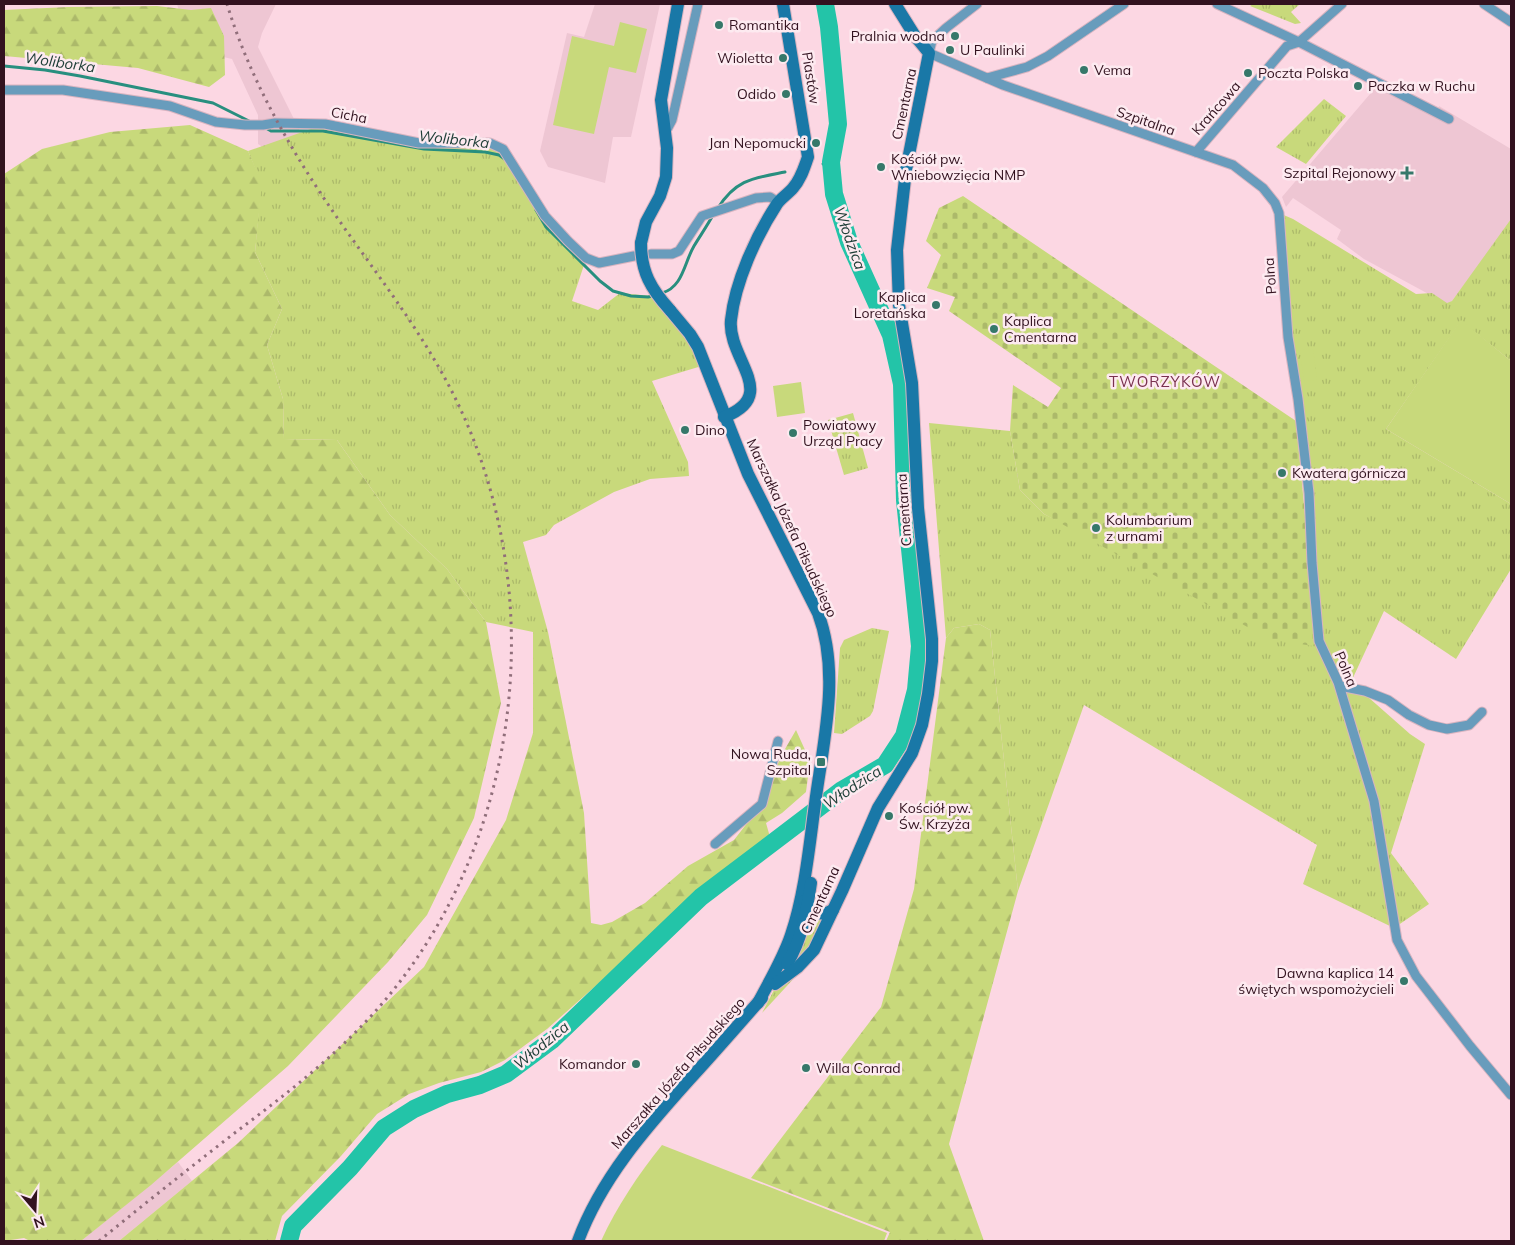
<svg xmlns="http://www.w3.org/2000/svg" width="1515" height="1245" font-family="Mulish,sans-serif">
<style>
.built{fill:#eec6d3}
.grass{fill:url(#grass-tufts)}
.forest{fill:url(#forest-firs)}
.cemetery{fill:url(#cemetery-stones)}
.garden{fill:#c8d97b}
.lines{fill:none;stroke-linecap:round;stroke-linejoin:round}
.stream{stroke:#288f7f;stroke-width:3}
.river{stroke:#23c4a8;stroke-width:18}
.street-casing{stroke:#d8b4c0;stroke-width:11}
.secondary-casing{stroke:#d8b4c0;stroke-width:14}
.street{stroke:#689cbc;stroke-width:9}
.secondary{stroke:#1978a7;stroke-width:12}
.rail{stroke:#906e7a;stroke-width:3;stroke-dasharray:2.5 5;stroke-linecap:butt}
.secondary-bridge-casing{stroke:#d8b4c0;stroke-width:14;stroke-linecap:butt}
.secondary-bridge{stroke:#1978a7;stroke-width:12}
.poi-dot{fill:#36786a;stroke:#fdeaf0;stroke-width:2}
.labels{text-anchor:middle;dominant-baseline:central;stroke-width:5;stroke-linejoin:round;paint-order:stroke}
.poi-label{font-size:14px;fill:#32121f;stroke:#fdeaf0;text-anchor:start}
.street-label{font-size:14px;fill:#32121f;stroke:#fdeaf0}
.water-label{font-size:15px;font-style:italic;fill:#203f38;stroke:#fdeaf0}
.neighbourhood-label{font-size:15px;letter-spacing:1px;fill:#7a314f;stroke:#fdeaf0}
</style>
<defs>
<pattern id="grass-tufts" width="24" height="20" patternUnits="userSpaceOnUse" patternTransform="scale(1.25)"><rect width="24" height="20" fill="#c8d97b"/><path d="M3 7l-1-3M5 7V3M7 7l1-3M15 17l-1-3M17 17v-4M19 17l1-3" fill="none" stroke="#acb96a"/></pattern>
<pattern id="forest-firs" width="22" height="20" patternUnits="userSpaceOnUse" patternTransform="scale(1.25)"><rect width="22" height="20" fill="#c8d97b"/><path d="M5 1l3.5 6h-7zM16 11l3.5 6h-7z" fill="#acb96a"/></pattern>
<pattern id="cemetery-stones" width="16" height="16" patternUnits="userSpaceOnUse" patternTransform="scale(1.25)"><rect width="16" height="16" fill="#c8d97b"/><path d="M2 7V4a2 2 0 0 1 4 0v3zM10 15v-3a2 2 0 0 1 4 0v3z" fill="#acb96a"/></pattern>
</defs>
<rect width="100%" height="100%" fill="#fcd7e3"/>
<!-- built -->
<g class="built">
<polygon points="177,4 276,4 262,33 258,47 306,143 272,153 258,144 258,115 232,59 190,49"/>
<polygon points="595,4 660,4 631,137 613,137 605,183 548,167 540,151 567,33 584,37"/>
<polygon points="1376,87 1436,117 1439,106 1511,149 1511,222 1452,301 1447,304 1364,259 1337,239 1341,230 1293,198 1286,207 1282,197"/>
<polygon points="178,1162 192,1181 119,1241 81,1241"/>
</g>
<!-- grass -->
<g class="grass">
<polygon points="1253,4 1300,4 1291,12 1301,23 1295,24 1250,6"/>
<polygon points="1324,99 1346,116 1306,164 1276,147"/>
<polygon points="325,124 419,143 490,143 503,149 584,265 572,301 598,310 620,293 652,296 670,310 705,365 652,381 688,462 689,476 650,479 614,492 554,525 546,535 523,542 548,632 533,632 486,622 447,569 390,515 337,440 284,439 283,399 267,345 282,309 255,252 261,183 248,151"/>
<polygon points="1279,213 1293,219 1416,294 1432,293 1447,303 1452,301 1511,219 1511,361 1461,321 1386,429 1511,504 1511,569 1456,659 1384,611 1351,682 1410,734 1425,744 1391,853 1429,904 1394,928 1303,884 1317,845 1084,705 1018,891 990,630 979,624 954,628 946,638 929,423 1010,431 1020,490 1044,514 1056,520 1312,589"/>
<polygon points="853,413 868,468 844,475 828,420"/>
<polygon points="872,628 889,631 873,711 870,716 842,734 834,733 840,648 844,640"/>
<polygon points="815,918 823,920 811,948 797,961 811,923"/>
<polygon points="797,975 762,1013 774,990"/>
</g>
<!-- forest -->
<g class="forest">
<polygon points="157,6 191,10 211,8 224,36 225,75 209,87 138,68 4,56 4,10 68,7"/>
<polygon points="190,125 248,151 262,183 255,252 282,309 267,345 283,399 284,439 337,440 390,515 447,569 486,622 501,703 474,818 427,915 388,962 288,1066 151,1185 81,1241 30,1241 24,1238 4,1241 4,174 42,149 110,132"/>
<polygon points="979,624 990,630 1018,891 949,1144 984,1241 886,1241 890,1232 751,1178 881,1007 914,889 946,638 954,628"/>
<polygon points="533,632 548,632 584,813 591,923 601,925 612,922 645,903 688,866 734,840 762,804 781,756 796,730 810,761 806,792 782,813 766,823 770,837 696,891 600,982 547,1029 505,1060 481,1072 439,1083 409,1094 377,1114 341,1156 282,1216 275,1241 119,1241 238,1143 424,967 506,820 533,733"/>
</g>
<!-- cemetery -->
<polygon class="cemetery" points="963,196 1296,421 1312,589 1313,646 1269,639 1044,514 1020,490 1010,431 1013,385 1048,407 1061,388 949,311 955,297 927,288 941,255 926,241 939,208"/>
<!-- garden -->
<g class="garden">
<polygon points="620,22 647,29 636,73 609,67 594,134 553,125 572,36 614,46"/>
<polygon points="1461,320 1511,361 1511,504 1386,429"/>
<polygon points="1313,349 1317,380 1304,381 1300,350"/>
<polygon points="801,382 805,413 777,417 773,386"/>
<path d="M662,1145l225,88 -3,8h-283c16,-35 37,-66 61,-96z"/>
</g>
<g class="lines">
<!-- stream -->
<g class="stream">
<polyline points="4,66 45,70 80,76 213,103 251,122"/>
<polyline points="264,127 271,131 323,131 424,149 485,152 499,155 506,160"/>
<polyline points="823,164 831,162"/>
<path d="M718,208c18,-29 36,-30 67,-36"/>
<polyline points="536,210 546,227 600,281 613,291 631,296 648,297 653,296"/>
<path d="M662,293c21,-6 22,-30 32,-47 6,-10 13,-20 19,-31"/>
</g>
<!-- river -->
<polyline class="river" points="289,1241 293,1226 350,1168 384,1128 414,1109 447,1094 480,1085 506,1074 552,1040 701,897 842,790 885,765 904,736 916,690 920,646 905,500 902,384 891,335 849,242 834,194 831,162 838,124 829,27 825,4"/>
<!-- street casing -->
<g class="street-casing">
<g id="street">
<polyline points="977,4 946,28 932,41 929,53 1003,85 1233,165 1263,188 1275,203 1279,213 1288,337 1298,399 1309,493 1312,563 1319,641 1338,682 1374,801 1397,940 1416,976 1470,1046 1511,1095"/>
<polyline points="1217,4 1299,42 1449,119"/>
<polyline points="1484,4 1511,22"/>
<polyline points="987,78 1027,67 1048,56 1124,4"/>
<polyline points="4,90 63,90 170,106 216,122 245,125 263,125 275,123 325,124 419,143 490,143 503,149 545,216 568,241 586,258 599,263 634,256"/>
<polyline points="665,133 672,120 675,107 698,4"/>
<polyline points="1196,152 1287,46 1299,42 1342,4"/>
<polyline points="651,254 672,254 679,251 702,216 756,198 770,197 778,202"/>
<polyline points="1340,686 1365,691 1388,700 1409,715 1429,725 1447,729 1469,725 1482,712"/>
<polyline points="715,844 762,804 778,741"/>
</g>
</g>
<!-- secondary casing -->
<g class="secondary-casing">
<g id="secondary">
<polyline points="641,243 646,222 660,196 666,177 667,148 661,100 678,4"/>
<path d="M670,310l20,24 8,13 50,127 70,139c23,61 5,129 -3,191 -6,44 -10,89 -24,131 -8,24 -21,45 -33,68"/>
<path d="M724,417c57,-22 3,-58 7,-97 4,-38 25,-84 46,-116 4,-6 11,-10 16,-16 8,-9 11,-20 15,-31l-25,-153"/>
<path d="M804,901c7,11 16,16 29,9"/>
<path d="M787,964c15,-25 20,-53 24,-81"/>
<polyline points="775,984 798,967 814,950 842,891 878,808 912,753 922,725 928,694 932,661 932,639 918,508 912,383 899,305 897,250 906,170 929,53 915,36 895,4"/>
<path d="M578,1241c23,-62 67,-112 111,-161 25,-27 49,-55 73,-82"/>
</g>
</g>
<!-- street -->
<use href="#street" class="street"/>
<!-- secondary -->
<use href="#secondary" class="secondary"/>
<!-- rail -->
<path class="rail" d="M99,1241c44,-36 88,-71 133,-106 49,-37 98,-74 140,-120 157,-172 183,-441 70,-642 -29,-52 -65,-99 -99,-147 -48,-68 -92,-143 -116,-222"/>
<!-- secondary-bridge casing -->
<g class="secondary-bridge-casing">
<path id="secondary-bridge" d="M641,243c0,29 10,46 29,67"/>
</g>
<!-- secondary-bridge -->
<use href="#secondary-bridge" class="secondary-bridge"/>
</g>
<!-- markers -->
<g class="poi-dot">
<circle cx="719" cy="25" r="5"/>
<circle cx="955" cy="36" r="5"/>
<circle cx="950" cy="50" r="5"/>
<circle cx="783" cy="58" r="5"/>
<circle cx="1084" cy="70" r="5"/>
<circle cx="1248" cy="73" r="5"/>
<circle cx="1358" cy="86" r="5"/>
<circle cx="786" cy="94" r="5"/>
<circle cx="816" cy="143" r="5"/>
<circle cx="881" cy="167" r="5"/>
<path d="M1404.5 165.5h5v5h5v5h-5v5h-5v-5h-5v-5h5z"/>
<circle cx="936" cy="305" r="5"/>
<circle cx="994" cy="329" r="5"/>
<circle cx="685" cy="430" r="5"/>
<circle cx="793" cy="433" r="5"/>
<circle cx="1282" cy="473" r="5"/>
<circle cx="1096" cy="528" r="5"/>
<rect x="816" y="757" width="10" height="10" rx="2.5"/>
<circle cx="889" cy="816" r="5"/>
<circle cx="1404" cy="981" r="5"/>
<circle cx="636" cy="1064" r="5"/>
<circle cx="806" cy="1068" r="5"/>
</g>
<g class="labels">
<!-- poi labels -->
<g class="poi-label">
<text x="729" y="25">Romantika</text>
<text x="945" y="36" text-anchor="end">Pralnia wodna</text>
<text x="960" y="50">U Paulinki</text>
<text x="773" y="58" text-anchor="end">Wioletta</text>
<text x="1094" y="70">Vema</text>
<text x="1258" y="73">Poczta Polska</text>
<text x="1368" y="86">Paczka w Ruchu</text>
<text x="776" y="94" text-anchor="end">Odido</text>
<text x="806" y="143" text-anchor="end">Jan Nepomucki</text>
<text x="891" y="159">Kościół pw.<tspan x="891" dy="16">Wniebowzięcia NMP</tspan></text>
<text x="1396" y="173" text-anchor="end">Szpital Rejonowy</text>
<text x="926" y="297" text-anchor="end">Kaplica<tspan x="926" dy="16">Loretańska</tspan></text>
<text x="1004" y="321">Kaplica<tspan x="1004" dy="16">Cmentarna</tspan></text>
<text x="803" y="425">Powiatowy<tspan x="803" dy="16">Urząd Pracy</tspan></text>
<text x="695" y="430">Dino</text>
<text x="1292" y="473">Kwatera górnicza</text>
<text x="1106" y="520">Kolumbarium<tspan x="1106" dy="16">z urnami</tspan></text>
<text x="811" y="754" text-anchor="end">Nowa Ruda,<tspan x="811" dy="16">Szpital</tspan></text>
<text x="899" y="808">Kościół pw.<tspan x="899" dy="16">Św. Krzyża</tspan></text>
<text x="1394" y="973" text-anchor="end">Dawna kaplica 14<tspan x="1394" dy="16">świętych wspomożycieli</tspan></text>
<text x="626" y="1064" text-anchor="end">Komandor</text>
<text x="816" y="1068">Willa Conrad</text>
</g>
<!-- street labels -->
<g class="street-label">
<text transform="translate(811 78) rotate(81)">Piastów</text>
<text transform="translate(904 104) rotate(-78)">Cmentarna</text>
<text transform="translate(1216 108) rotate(-49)">Krańcowa</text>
<text transform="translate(349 115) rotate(11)">Cicha</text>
<text transform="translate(1146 121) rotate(19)">Szpitalna</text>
<text transform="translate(1270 276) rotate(-94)">Polna</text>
<text transform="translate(904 510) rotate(-94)">Cmentarna</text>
<text transform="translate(792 528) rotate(65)">Marszałka Józefa Piłsudskiego</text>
<text transform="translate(1346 669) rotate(67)">Polna</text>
<text transform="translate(820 900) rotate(-65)">Cmentarna</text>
<text transform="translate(678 1073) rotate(-49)">Marszałka Józefa Piłsudskiego</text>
</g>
<!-- water labels -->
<g class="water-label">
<text transform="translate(60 62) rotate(8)">Woliborka</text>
<text transform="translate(454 139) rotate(6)">Woliborka</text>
<text transform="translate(850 238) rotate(70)">Włodzica</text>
<text transform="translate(852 787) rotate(-33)">Włodzica</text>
<text transform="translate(541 1045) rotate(-39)">Włodzica</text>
</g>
<!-- neighbourhood labels -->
<g class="neighbourhood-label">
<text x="1165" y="381">TWORZYKÓW</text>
</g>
</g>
<!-- border -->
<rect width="1515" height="1245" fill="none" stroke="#32121f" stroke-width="10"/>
<!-- north arrow -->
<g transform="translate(35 1210) rotate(161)" stroke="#fdeaf0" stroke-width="4" paint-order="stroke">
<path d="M0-4L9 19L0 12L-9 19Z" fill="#32121f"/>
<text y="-8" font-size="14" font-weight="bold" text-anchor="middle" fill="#32121f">N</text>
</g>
</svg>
